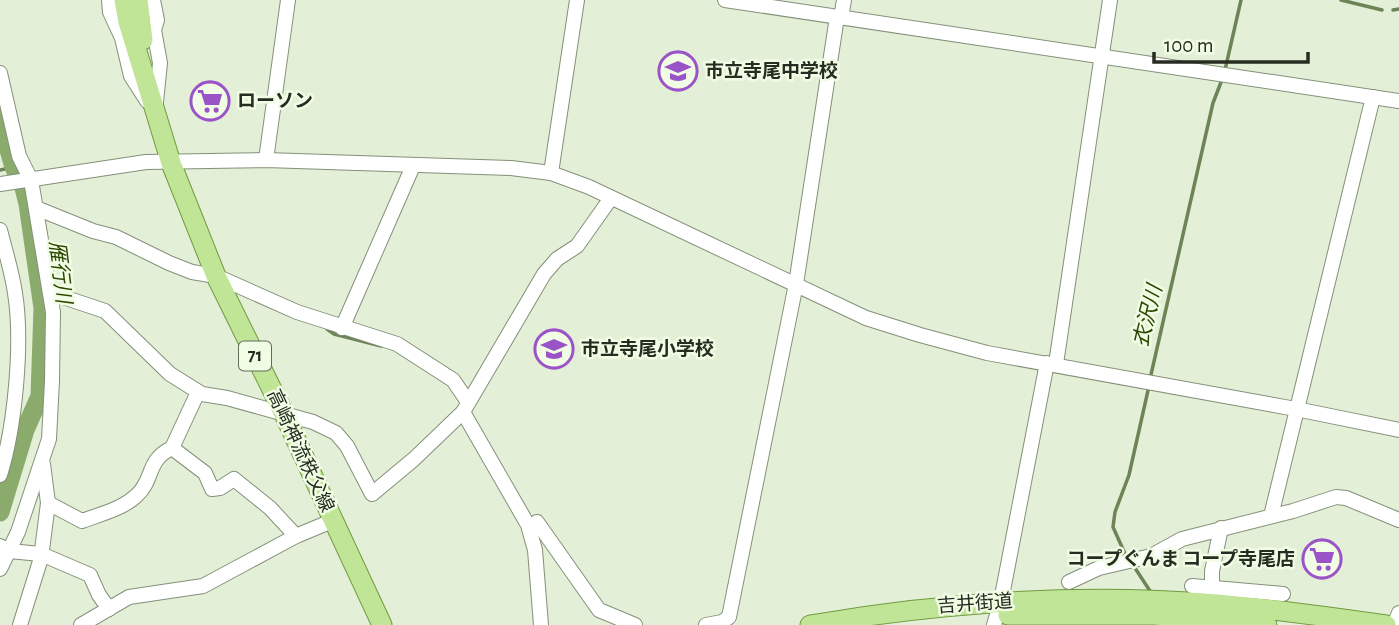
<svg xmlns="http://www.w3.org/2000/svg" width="1399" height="625" font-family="'Alegreya Sans','Noto Sans JP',sans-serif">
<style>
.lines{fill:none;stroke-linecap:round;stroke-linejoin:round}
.stream{stroke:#6d8556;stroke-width:3.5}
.river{stroke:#8bab6c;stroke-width:19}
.minor-casing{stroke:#84907a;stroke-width:16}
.major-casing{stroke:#709940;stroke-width:21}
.minor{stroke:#fff;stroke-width:14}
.major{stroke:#c1e596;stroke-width:19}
.labels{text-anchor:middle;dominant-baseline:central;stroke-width:5;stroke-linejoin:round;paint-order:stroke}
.shield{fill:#f0fde4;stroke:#636b5c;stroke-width:2}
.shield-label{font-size:18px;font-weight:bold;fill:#272c22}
.poi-label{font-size:19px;font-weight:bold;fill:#272c22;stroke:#f0fde4;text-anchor:start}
.street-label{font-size:19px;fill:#272c22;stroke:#f0fde4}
.water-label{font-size:21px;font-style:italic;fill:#2c4800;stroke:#f0fde4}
</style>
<rect width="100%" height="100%" fill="#e3f0d7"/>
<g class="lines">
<!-- stream -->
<g class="stream">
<polyline points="1341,0 1382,10"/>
<polyline points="1393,10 1399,9"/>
<polyline points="1225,70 1241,0"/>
<polyline points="0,170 14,167"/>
<polyline points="327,329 334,334 381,346"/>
<polyline points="1150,379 1213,103 1223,77"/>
<polyline points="1126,556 1113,527 1115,512 1129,475 1149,386"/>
<polyline points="1133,565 1152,594"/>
</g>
<!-- river -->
<polyline class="river" points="0,119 14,167 24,188 28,204 43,308 40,396 25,430 0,512"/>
<!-- minor casing -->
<g class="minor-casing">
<g id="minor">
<polyline points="109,0 110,12 122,38 131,76 147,101"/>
<polyline points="153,0 157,20 154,30 160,63 156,102"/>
<polyline points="725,0 1399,101"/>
<polyline points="841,18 844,0"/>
<polyline points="0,73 19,156 31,180 53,312 52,381 49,439 18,532 0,569"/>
<polyline points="266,160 288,0"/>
<polyline points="551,173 577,0"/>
<polyline points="0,184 146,162 266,160 511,168 551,173 589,187 866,318 920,335 987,353 1296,409 1399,430"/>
<polyline points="36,208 93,231 116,237 169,263 192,272 216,276 297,312 397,344 453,380 468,402"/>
<path d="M0,230c5,20 12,42 15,63 8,50 0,134 -15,182"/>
<polyline points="51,293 105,311 170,374 202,394 227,398 313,422 336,433 347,446 372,494 414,459 463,412 544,274 557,259 577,246 611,198"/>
<polyline points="342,328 413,166"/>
<polyline points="1056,364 1110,0"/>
<polyline points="463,412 528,525 535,550 541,625"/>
<polyline points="172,448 205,473 212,489 220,488 234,479 270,508 296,536"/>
<path d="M48,503l34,18c18,-7 41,-12 55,-26 17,-15 9,-35 35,-47l26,-56"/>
<polyline points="1271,516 1373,97"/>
<polyline points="537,522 599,610 635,625"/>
<polyline points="0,546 9,551 41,554 90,575 99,595 109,609"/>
<polyline points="1069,582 1099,568 1151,556 1182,539 1293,511 1336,497 1346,498 1399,520"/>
<polyline points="1192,586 1283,594"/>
<polyline points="1212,587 1212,571 1221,528"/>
<polyline points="20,625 41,558 48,503 43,464"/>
<polyline points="81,625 129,597 203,586 296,536 332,521"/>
<polyline points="706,625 722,622 729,617 796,284 837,17"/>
<polyline points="994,625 1001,601 1047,363"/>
<polyline points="1394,625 1399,613"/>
</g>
</g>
<!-- major casing -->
<g class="major-casing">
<g id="major">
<polyline points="124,0 128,22 171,163 216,276 284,414 382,625"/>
<polyline points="138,0 143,40"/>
<polyline points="1008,615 1155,615 1267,625"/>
<path d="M810,625c134,-23 271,-32 407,-21 56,5 113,13 169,21"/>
</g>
</g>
<!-- minor -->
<use href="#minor" class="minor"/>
<!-- major -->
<use href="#major" class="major"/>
</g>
<!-- icons -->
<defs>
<g id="school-ring" transform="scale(2.0125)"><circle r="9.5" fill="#f0fde4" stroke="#9b54c8" stroke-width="1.5"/><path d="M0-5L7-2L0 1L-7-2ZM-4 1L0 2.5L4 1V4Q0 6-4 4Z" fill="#9b54c8"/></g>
<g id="supermarket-ring" transform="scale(2.0125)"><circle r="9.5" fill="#f0fde4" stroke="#9b54c8" stroke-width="1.5"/><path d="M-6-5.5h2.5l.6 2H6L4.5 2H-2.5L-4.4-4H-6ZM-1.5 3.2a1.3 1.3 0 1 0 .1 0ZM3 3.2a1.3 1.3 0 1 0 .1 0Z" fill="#9b54c8"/></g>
</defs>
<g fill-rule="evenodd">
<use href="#school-ring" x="678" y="71"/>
<use href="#supermarket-ring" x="210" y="101"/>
<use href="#school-ring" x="554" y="349"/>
<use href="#supermarket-ring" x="1322" y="559"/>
</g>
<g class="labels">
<!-- shield labels -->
<rect class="shield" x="239" y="341.5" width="32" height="29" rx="5"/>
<g class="shield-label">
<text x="255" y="356">71</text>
</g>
<!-- poi labels -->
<g class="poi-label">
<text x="705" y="71">市立寺尾中学校</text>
<text x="237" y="101">ローソン</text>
<text x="581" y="349">市立寺尾小学校</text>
<text x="1295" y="559" text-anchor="end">コープぐんま コープ寺尾店</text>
</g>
<!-- street labels -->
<g class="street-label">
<text transform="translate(300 451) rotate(65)">高崎神流秩父線</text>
<text transform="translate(975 604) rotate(-4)">吉井街道</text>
</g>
<!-- water labels -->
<g class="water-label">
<text transform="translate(60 272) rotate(83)">雁行川</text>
<text transform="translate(1148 316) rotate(-76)">衣沢川</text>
</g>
</g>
<!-- scale -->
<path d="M1154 52v10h154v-10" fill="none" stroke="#272c22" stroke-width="3.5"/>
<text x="1164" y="52" font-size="21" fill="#272c22" stroke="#f0fde4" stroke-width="5" paint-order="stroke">100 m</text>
</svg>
